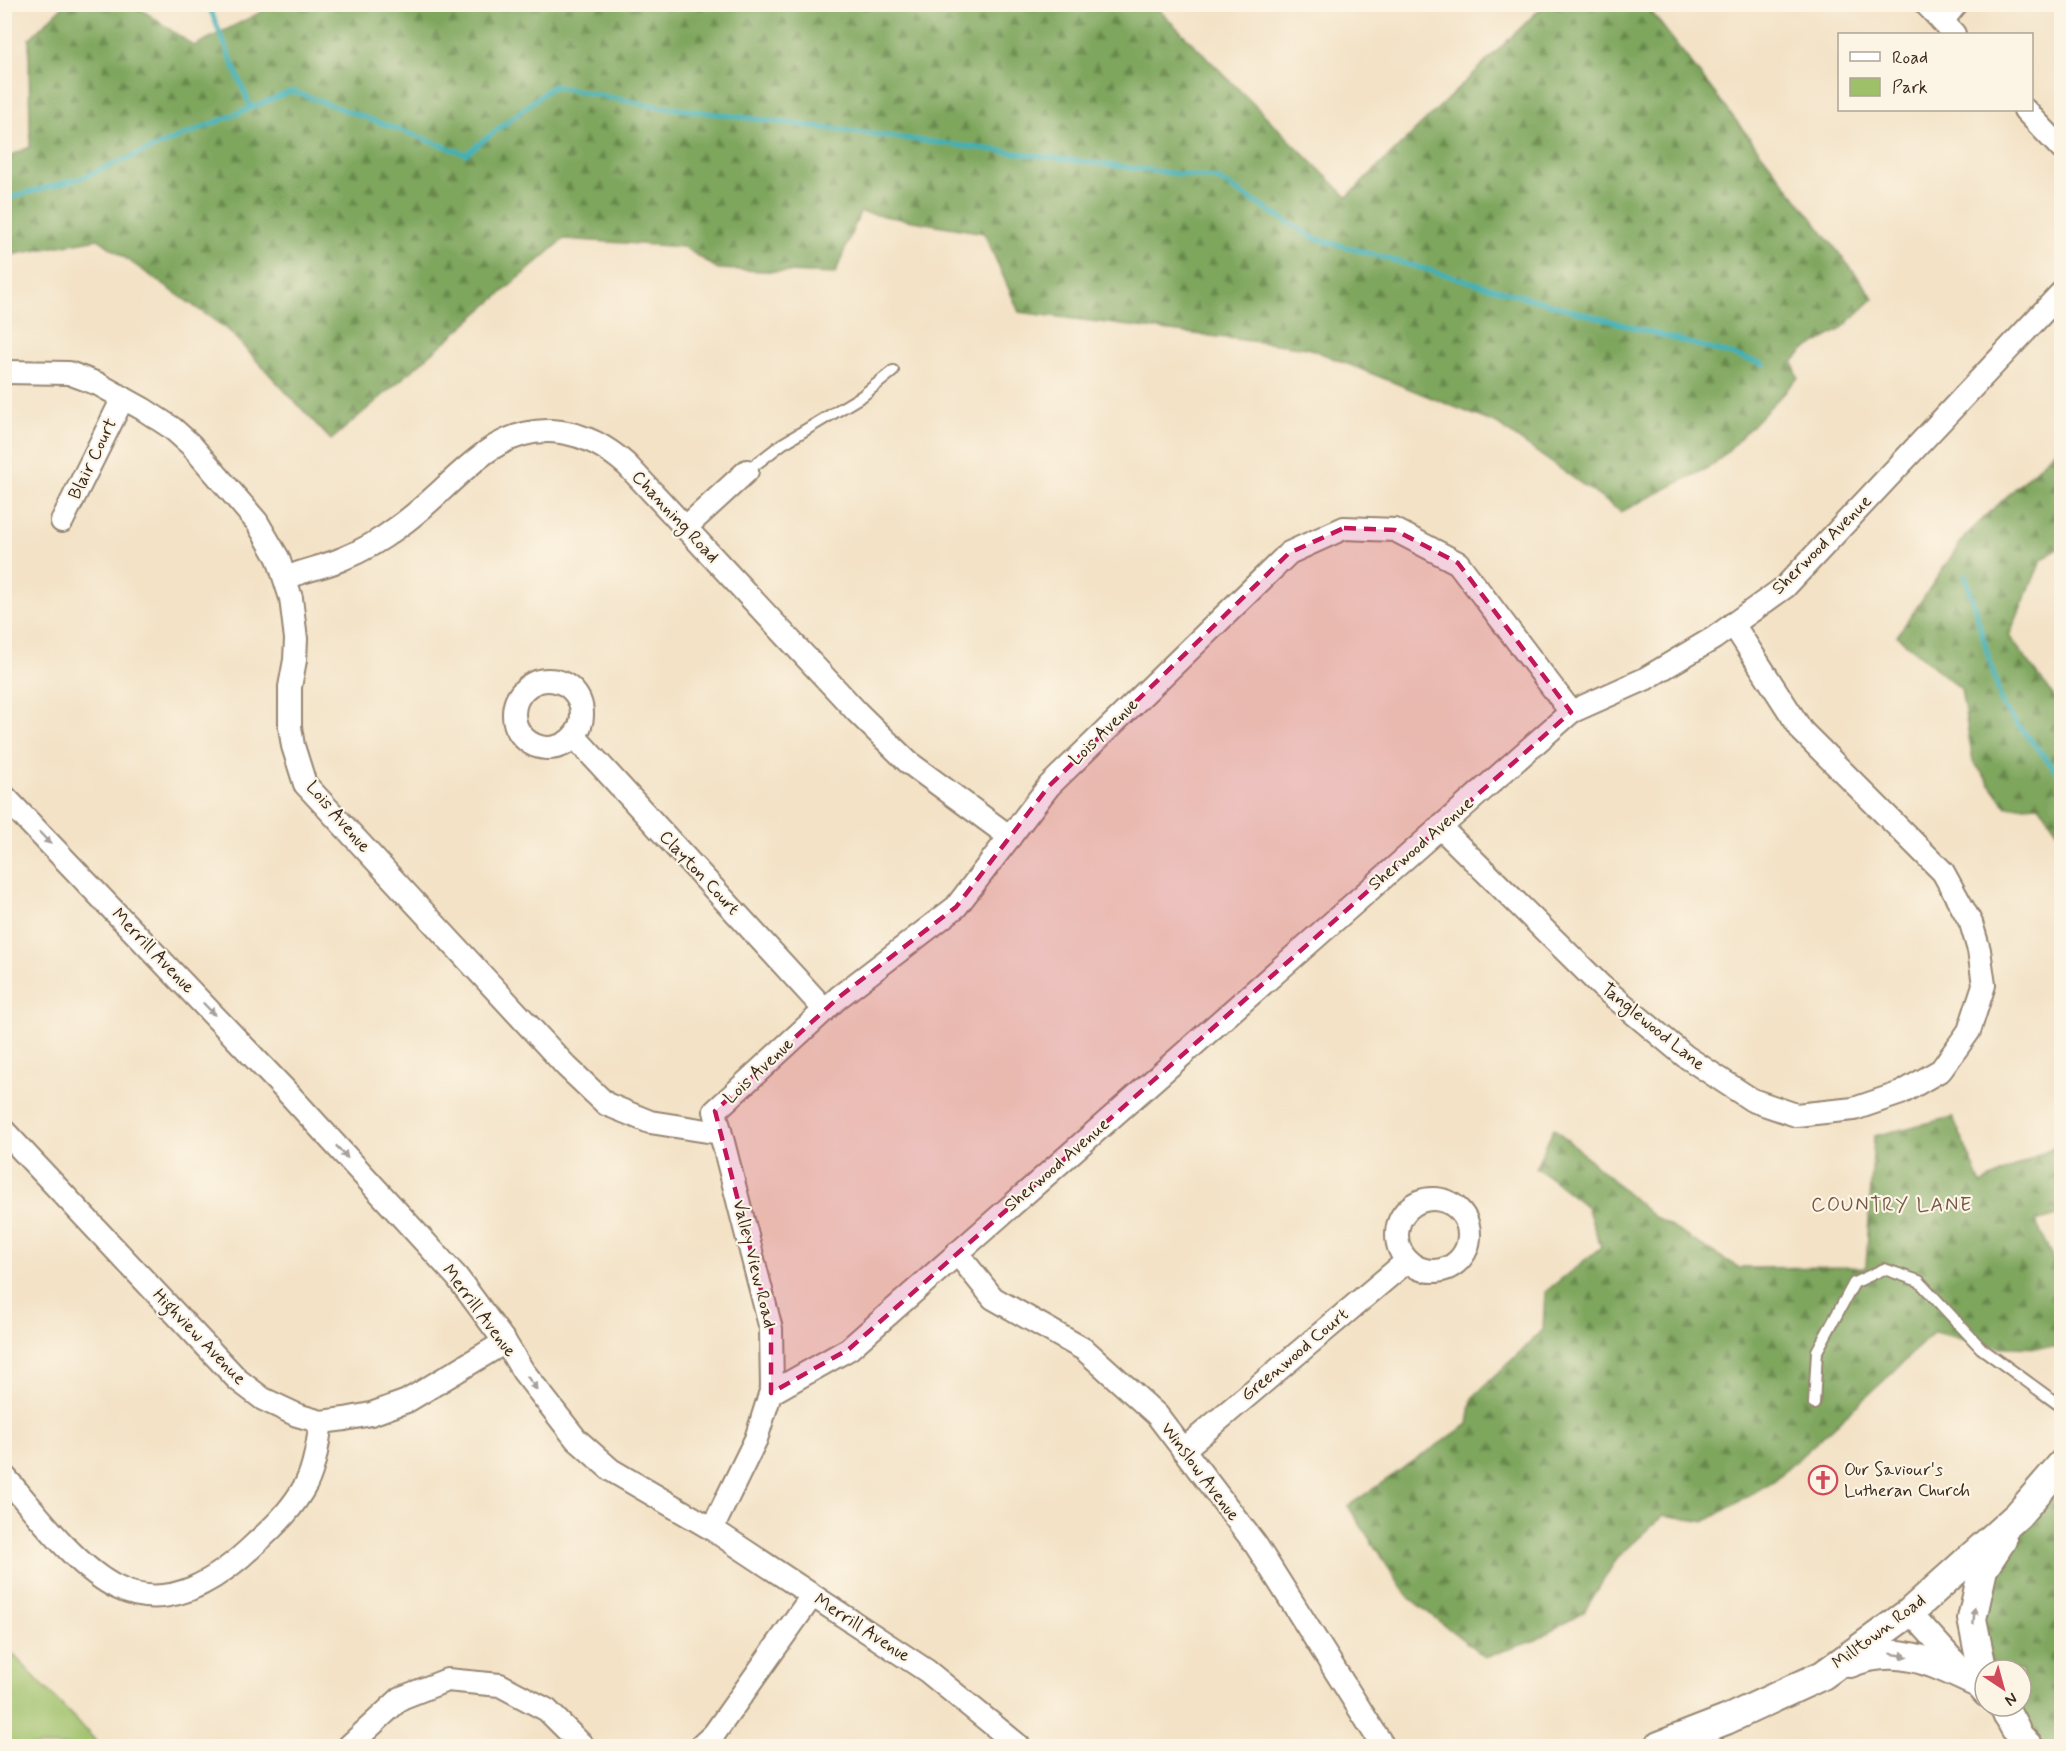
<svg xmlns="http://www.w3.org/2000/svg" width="2066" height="1751" font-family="Mynerve,sans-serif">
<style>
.forest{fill:url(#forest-firs);stroke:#5c683e;stroke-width:1.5}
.park{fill:#9ec069;stroke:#6c7544;stroke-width:1.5}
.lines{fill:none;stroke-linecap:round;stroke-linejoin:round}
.stream{stroke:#3fb0b7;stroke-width:5}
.service-casing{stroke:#978672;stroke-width:14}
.minor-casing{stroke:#978672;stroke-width:26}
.tertiary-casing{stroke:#978672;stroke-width:32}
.service{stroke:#fff;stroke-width:10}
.minor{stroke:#fff;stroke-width:22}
.tertiary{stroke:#fff;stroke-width:28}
.oneway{fill:#a79f9a}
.marked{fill:#c2185b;fill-opacity:0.2;stroke:#c2185b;stroke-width:4.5;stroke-dasharray:12 8;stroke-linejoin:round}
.labels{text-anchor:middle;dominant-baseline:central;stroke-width:4.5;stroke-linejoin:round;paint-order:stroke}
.street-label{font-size:18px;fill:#3b2a1e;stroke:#fcf5e5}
.poi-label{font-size:18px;fill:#3b2a1e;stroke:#fcf5e5;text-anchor:start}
.neighbourhood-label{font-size:20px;letter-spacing:1.5px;fill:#785745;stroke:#fcf5e5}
</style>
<defs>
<pattern id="forest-firs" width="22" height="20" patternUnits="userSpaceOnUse" patternTransform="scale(1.5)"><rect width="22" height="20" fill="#7ea65d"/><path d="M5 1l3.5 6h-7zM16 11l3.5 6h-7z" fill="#68874c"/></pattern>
</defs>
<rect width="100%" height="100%" fill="#fcf5e5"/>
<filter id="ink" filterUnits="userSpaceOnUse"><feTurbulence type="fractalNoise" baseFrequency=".0167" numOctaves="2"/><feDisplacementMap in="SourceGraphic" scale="12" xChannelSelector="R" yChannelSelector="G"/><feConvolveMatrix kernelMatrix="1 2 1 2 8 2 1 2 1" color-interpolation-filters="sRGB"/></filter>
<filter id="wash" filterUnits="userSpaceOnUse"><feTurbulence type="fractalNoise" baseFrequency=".008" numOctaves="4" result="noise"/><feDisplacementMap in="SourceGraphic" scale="24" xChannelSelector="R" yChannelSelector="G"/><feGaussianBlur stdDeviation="1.35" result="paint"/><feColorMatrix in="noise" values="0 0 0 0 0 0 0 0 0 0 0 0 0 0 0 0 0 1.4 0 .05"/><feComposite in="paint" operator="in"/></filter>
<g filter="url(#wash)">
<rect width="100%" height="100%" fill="#f3e2c6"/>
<!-- forest -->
<g class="forest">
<polygon points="275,5 1154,5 1347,197 1544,5 1646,5 1874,298 1840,330 1804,350 1793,362 1798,378 1715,464 1621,512 1497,424 1308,348 1019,312 984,233 860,212 835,274 718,269 684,247 564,239 331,440 228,330 98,239 5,256 5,158 30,147 29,39 64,5 135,5 194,46"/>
<polygon points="2061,445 2061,546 2041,561 2009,636 2061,706 2061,836 2039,805 2007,807 1973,761 1961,689 1897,636 1966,535"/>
<polygon points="1953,1117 1981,1184 2061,1143 2061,1215 2036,1222 2061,1277 2061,1348 1998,1347 1934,1332 1889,1376 1775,1480 1705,1522 1664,1515 1617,1558 1584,1612 1536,1640 1485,1657 1407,1596 1348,1506 1468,1424 1472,1398 1543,1330 1545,1292 1601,1247 1587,1207 1536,1167 1554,1128 1653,1216 1739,1268 1866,1267 1874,1136"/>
<polygon points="2061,1464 2061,1746 2033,1746 2003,1706 2021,1706 2021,1670 1985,1670 1983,1569"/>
</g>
<!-- park -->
<polygon class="park" points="5,1646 101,1746 5,1746"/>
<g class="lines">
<!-- stream -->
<g class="stream">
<polyline points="208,4 251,108"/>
<polyline points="4,199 78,179 292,91 466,154 553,86 648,105 1217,179 1314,238 1764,364"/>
<polyline points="1965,574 2003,707 2062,778"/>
</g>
</g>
</g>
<g filter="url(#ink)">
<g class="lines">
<!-- service casing -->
<g class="service-casing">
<g id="service">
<polyline points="747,471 782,444 862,396 893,371"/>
<polyline points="1814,1404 1817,1351 1854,1283 1884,1269 1919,1281 1981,1348 2062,1407"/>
</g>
</g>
<!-- minor casing -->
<g class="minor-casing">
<g id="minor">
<polyline points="1926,4 1954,34"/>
<polyline points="1942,21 1956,4"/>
<polyline points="2025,110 2062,149"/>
<polyline points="4,372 69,373 98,384 143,409 172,428 191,445 257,522 278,558 291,598 296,639 295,660 290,687 290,727 293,746 305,784 566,1066 606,1104 650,1122 720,1133"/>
<polyline points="62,521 123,398"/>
<polyline points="685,528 747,471"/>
<path d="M286,578c18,-8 38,-11 56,-19 20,-8 39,-19 56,-32 33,-23 59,-55 91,-77 48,-32 98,-21 138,15l230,247 51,50 102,75"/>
<circle cx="548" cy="714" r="34"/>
<polyline points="574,736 825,1010"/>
<polyline points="4,796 288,1093 457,1277 505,1342 523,1371 576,1439 611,1470 712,1529 927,1671 1019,1746"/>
<polyline points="1440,827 1601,986 1685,1056 1752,1100 1796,1115 1854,1109 1901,1093 1941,1070 1969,1031 1984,985 1979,950 1971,923 1943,872 1802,731 1733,624"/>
<polyline points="4,1131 238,1380 263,1399 297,1415 321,1422 345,1419 371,1414 407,1401 505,1342"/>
<circle cx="1433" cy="1235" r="36"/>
<polyline points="957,1253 993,1298 1085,1350 1157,1415 1256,1545 1383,1746"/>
<polyline points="771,1393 849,1349 1571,712 1645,679 1714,638 1785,587 2062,292"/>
<polyline points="1183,1450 1407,1261"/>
<path d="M4,1476c32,36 71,91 114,112 52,25 102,-10 138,-45 20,-18 37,-35 50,-59 9,-18 12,-42 15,-62"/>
<polyline points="712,1529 756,1439 772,1388 771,1329 715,1111 839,997 956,907 1049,786 1289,553 1344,528 1395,530 1458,563 1571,712"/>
<polyline points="1910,1612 1985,1695"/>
<polyline points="2005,1717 2032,1746"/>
<polyline points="349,1746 401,1698 447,1680 500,1685 547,1710 583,1746"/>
<polyline points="701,1746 714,1734 812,1596"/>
</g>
</g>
<!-- tertiary casing -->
<g class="tertiary-casing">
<g id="tertiary">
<path d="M1850,1663c47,-19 80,-2 123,18"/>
<polyline points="1985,1673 1982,1668 1972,1619 1983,1569 2002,1540"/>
<polyline points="2003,1706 2015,1728"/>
<polyline points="1659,1746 1726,1720 1823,1675 1910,1612 2018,1515 2062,1464"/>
</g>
</g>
<!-- service -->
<use href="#service" class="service"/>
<!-- minor -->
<use href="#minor" class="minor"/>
<!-- tertiary -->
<use href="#tertiary" class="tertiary"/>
</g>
<!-- one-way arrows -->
<defs><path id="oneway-solid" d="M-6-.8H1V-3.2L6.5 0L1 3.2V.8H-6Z" transform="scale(1.5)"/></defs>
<g class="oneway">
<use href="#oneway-solid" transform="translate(45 838) rotate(46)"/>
<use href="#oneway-solid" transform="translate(209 1009) rotate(46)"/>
<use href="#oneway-solid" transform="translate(342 1152) rotate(47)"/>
<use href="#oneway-solid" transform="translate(532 1383) rotate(54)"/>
<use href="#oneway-solid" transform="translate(1974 1616) rotate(-86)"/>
<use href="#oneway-solid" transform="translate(1899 1655) rotate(9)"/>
</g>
</g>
<!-- marked area -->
<path class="marked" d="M1344,528l51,2 63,33 113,149 -722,637 -78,44v-64l-56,-218 124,-114 117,-90 93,-121 240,-233z"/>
<!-- icons -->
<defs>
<g id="church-ring" transform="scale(1.5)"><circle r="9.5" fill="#fcf5e5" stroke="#d1495b" stroke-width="1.5"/><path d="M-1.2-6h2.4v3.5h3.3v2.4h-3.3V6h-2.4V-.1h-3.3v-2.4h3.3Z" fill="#d1495b"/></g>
</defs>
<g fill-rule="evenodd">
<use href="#church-ring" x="1823" y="1480"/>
</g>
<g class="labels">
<!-- street labels -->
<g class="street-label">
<text transform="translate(93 459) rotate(-64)">Blair Court</text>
<text transform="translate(675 517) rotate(47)">Channing Road</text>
<text transform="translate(1822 545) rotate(-45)">Sherwood Avenue</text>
<text transform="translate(1104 732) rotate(-44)">Lois Avenue</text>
<text transform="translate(338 817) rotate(49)">Lois Avenue</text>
<text transform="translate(1421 844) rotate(-41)">Sherwood Avenue</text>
<text transform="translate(699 873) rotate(47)">Clayton Court</text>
<text transform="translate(153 951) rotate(46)">Merrill Avenue</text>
<text transform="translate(1653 1027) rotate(39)">Tanglewood Lane</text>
<text transform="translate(759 1071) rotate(-43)">Lois Avenue</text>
<text transform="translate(1057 1165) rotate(-41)">Sherwood Avenue</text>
<text transform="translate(754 1264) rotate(76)">Valley View Road</text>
<text transform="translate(479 1311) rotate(53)">Merrill Avenue</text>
<text transform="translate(199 1337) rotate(46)">Highview Avenue</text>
<text transform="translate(1295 1355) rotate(-40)">Greenwood Court</text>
<text transform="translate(1200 1472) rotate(53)">Winslow Avenue</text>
<text transform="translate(862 1628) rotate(33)">Merrill Avenue</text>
<text transform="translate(1879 1632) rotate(-37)">Milltown Road</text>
</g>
<!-- poi labels -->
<g class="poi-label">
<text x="1844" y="1470">Our Saviour's<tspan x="1844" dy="21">Lutheran Church</tspan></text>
</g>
<!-- neighbourhood labels -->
<g class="neighbourhood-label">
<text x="1892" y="1205">COUNTRY LANE</text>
</g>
</g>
<!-- margin -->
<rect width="2066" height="1751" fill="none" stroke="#fcf5e5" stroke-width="24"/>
<!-- legend -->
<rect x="1838" y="33" width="195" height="78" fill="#fcf5e5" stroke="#afa495" stroke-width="1.5"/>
<rect x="1850" y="52" width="30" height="9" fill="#ffffff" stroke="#afa495" stroke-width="1.5"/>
<text x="1892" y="63" font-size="18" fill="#3b2a1e">Road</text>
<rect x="1850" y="78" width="30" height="18" fill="#9ec069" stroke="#afa495" stroke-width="1.5"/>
<text x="1892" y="93" font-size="18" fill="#3b2a1e">Park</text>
<!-- north arrow -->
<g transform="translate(2003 1688) rotate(144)"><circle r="28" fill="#fcf5e5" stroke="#afa495" stroke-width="1.5"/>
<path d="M0-4.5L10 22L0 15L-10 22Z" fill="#d1495b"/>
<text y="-9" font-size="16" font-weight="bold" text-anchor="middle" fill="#3b2a1e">N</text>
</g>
</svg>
